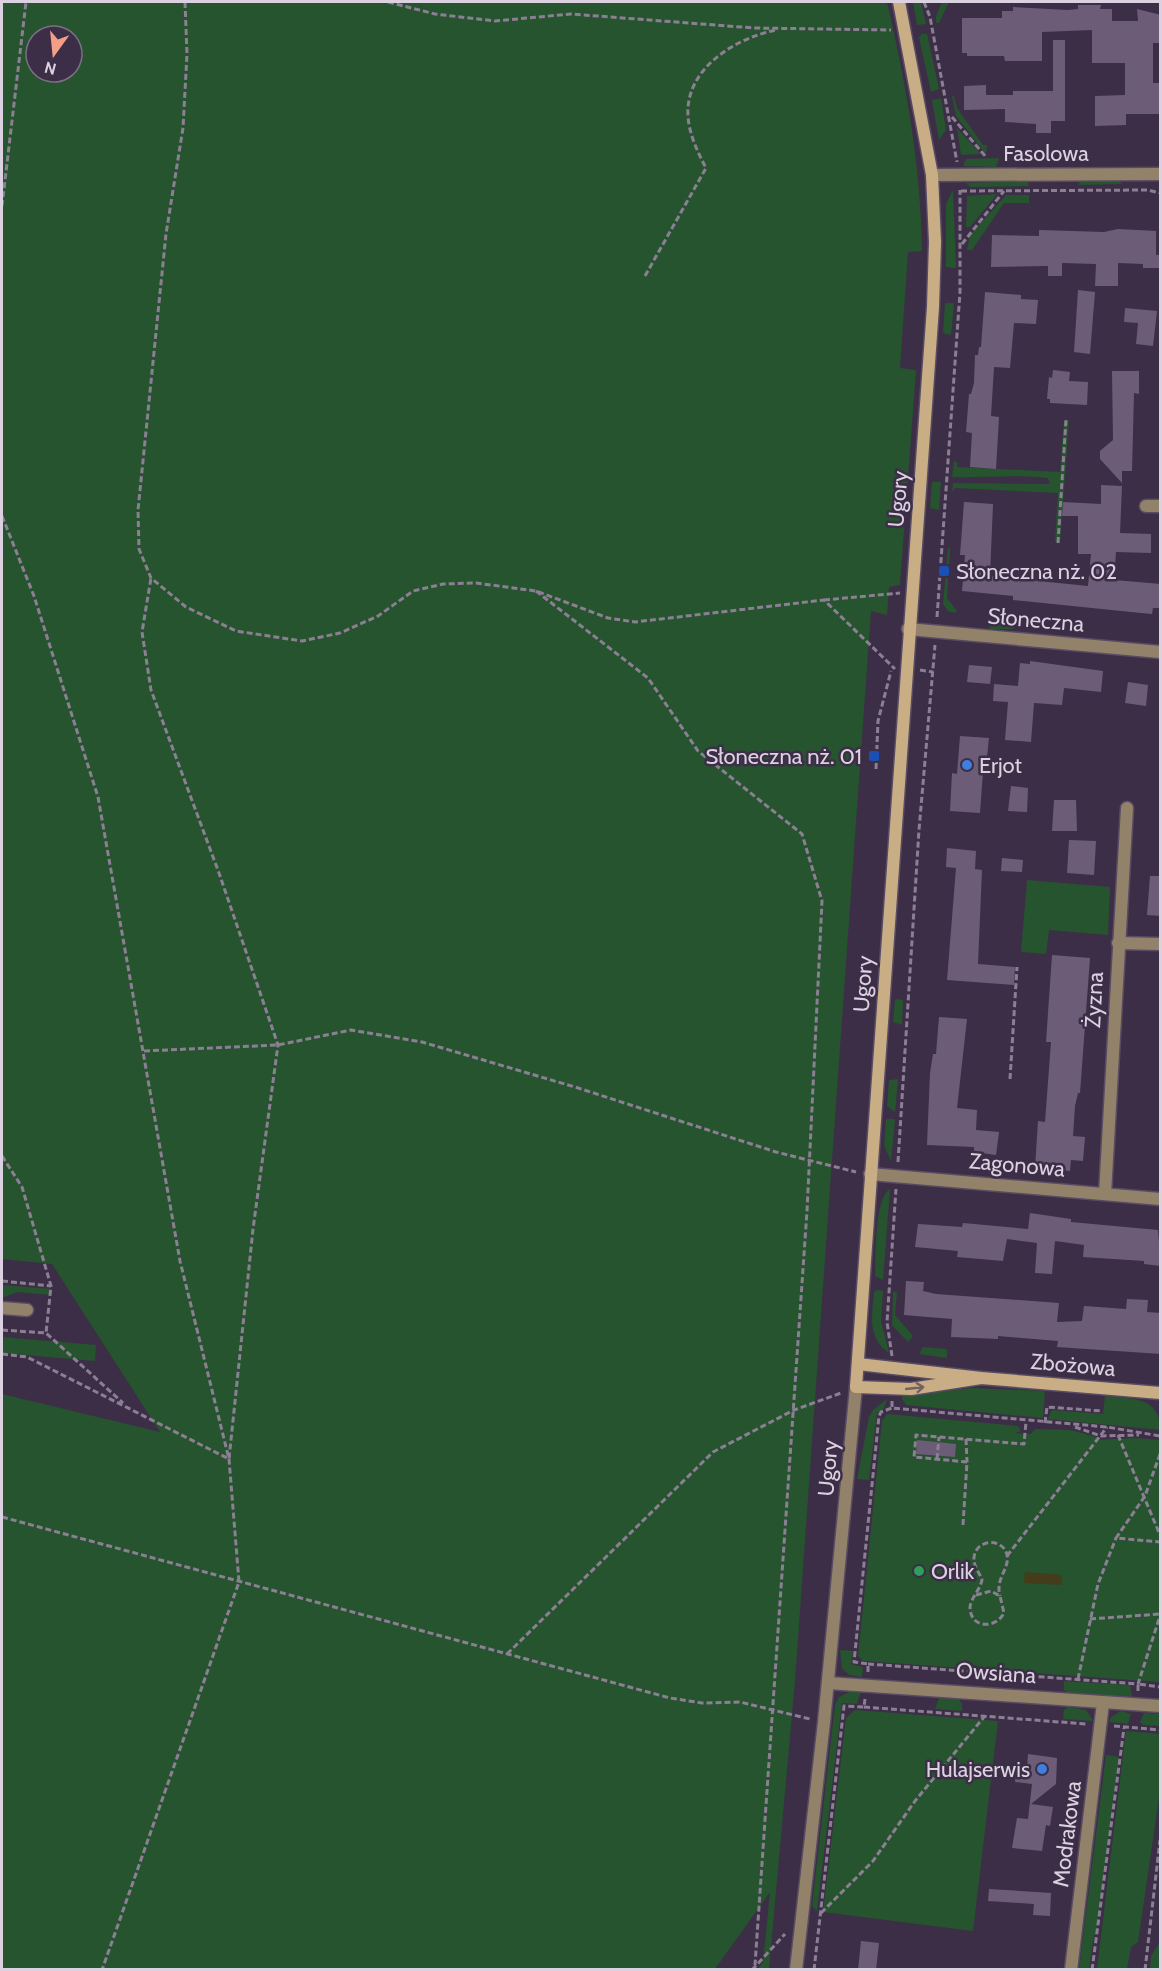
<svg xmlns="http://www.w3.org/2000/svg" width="1162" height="1971" font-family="Cabin,sans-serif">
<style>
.green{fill:#25542f;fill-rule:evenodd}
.sand{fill:#453c1c}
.building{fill:#6d5c78}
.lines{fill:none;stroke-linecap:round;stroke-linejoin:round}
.street-casing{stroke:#594b63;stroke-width:15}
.secondary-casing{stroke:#594b63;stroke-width:15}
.path{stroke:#8c7f94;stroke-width:3;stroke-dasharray:6 3;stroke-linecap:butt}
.street{stroke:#928269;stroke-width:12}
.secondary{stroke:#c8ad85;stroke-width:12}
.oneway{stroke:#756160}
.transit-dot{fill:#1a4fb4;stroke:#3d2e47;stroke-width:2}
.shop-dot{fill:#3f7fe0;stroke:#3d2e47;stroke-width:2}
.leisure-dot{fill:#2e9e5b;stroke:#3d2e47;stroke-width:2}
.labels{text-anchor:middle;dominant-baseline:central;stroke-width:5;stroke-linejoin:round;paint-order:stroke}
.street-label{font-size:22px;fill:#dbd1e1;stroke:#3d2e47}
.poi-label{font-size:22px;fill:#dbd1e1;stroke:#3d2e47;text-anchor:start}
</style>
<rect width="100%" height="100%" fill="#3d2e47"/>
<!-- green -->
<g class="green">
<path d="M2,2h885c19,82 34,164 35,249l-14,1 -8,116 16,2 -16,215 -11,2 -2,28 -16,-4 -76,1070 -26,288h-11l5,-7 7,-70 -55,77h-713v-575l158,38 -108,-168 -50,-5zM36,36h36v36h-36z"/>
<polygon points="921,2 926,24 917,25 913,2"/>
<polygon points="942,2 949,2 939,23 936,23 936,16"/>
<polygon points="922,34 927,34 939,89 931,92 919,37"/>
<polygon points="952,96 954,96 957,108 983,145 987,145 986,154 956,116"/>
<polygon points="941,98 946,130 939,140 932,100"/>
<polygon points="957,128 981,154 961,155"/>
<polygon points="999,158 996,167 963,166 966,159"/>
<polygon points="1081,180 1119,181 1122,184 1078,185"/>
<polygon points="1027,181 1029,186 970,187 966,183"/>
<polygon points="953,190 956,268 946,267 946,204"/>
<polygon points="997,194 970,227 966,227 967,196"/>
<polygon points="1006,195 1029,195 1029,203 1004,203 972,250 967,250 970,235"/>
<polygon points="945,303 954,303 951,335 943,333"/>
<path d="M1064,420l5,1 -9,122 -5,-1 3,-49 -103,-5 -3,4 1,-9 97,1 -2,-6c-31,-4 -64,0 -96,-1l2,-15h3v5l103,5z"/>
<polygon points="932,482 941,482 939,510 930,508"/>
<polygon points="948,548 950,548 947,598 957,611 955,613 948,611 943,604"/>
<polygon points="988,620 1015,623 1014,629 990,629"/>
<polygon points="1027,880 1110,887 1108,935 1049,930 1046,954 1021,952"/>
<polygon points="897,999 903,1000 902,1025 893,1022 895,1000"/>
<polygon points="898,1079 895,1112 887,1106 889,1080"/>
<polygon points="886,1119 895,1119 891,1162 884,1145"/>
<path d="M890,1189l-7,91 -8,-4c1,-19 -1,-78 15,-87z"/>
<polygon points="2,1285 51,1289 50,1295 17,1292 2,1298"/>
<path d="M877,1290l6,1 -2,30 8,32c-22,-15 -17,-37 -15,-61z"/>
<polygon points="893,1292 897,1292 895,1315 913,1336 908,1342 892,1325"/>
<polygon points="2,1337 96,1345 95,1361 2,1353"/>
<polygon points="923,1347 947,1349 947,1358 919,1354"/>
<polygon points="973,1388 1045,1391 1043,1418 906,1405 902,1399 902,1394"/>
<path d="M1105,1396c26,2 56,1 55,34l-112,-11 4,-9 51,4z"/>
<polygon points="887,1399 884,1408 877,1413 869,1480 857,1479 869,1417 873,1410"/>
<polygon points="887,1414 1018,1426 1021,1431 1015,1433 1031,1434 1035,1429 1070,1430 1097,1437 1096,1440 1135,1438 1160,1440 1160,1682 863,1661 858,1656 882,1421"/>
<polygon points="840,1650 853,1651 851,1664 863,1667 862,1677 849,1675 842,1668"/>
<polygon points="1064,1681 1130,1685 1132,1695 1130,1697 1068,1693 1064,1690"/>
<polygon points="851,1691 861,1691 857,1704 842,1703 817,1911 812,1906 835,1705 839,1697"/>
<polygon points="939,1698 959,1699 962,1704 962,1711 935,1709"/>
<polygon points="1068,1707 1086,1710 1093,1721 1063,1719 1064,1710"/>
<polygon points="855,1710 998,1721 973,1931 823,1912 846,1718"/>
<polygon points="1121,1711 1131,1714 1128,1724 1109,1722 1111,1717"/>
<polygon points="1144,1713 1160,1714 1160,1726 1143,1725 1140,1722"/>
<polygon points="1126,1731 1160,1734 1160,1791 1138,1942 1131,1947 1127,1969 1097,1969"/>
<polygon points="1106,1755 1119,1757 1096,1935 1094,1935 1089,1969 1079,1969"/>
<polygon points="1160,1942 1160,1969 1150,1969 1151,1956"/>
</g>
<!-- sand -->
<polygon class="sand" points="1025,1572 1062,1575 1062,1585 1024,1583"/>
<!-- building -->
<g class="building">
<polygon points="1078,5 1101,5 1100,9 1112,9 1112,21 1138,21 1137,9 1161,15 1161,43 1153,43 1153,83 1161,83 1161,114 1126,114 1126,125 1095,126 1095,96 1125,95 1125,63 1092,63 1092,30 1042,32 1042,61 1005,61 1004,56 967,56 967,53 962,53 962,18 1002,18 1002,11 1013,11 1013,7 1068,10 1078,9"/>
<polygon points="1053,40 1065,40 1065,121 1051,121 1051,133 1036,133 1036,124 1005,122 1005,109 964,110 964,86 986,85 986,95 1013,95 1013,91 1053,91"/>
<polygon points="1118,229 1156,231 1156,255 1160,255 1159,268 1143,268 1143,264 1118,263 1118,286 1095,286 1096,264 1062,263 1062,276 1048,276 1048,266 991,267 992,235 1039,236 1039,230 1104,232"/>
<polygon points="1078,290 1095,292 1090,354 1074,352"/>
<polygon points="985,292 1021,295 1021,299 1038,300 1036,324 1014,323 1010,368 994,367 991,416 999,417 996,469 970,467 972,433 966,432 969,394 971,394 974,383 975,355 978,355 979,347 981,347"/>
<polygon points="1125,308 1157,311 1153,346 1136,344 1138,323 1124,322"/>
<polygon points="1053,370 1070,372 1069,381 1088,382 1087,405 1050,403 1050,399 1047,399 1049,377 1052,378"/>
<polygon points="1112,371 1139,371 1139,394 1134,393 1132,471 1122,471 1122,483 1100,459 1100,451 1113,440"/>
<polygon points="1101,485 1122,486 1120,533 1151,534 1151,553 1116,552 1114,580 1161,584 1161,608 1153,608 1152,614 1141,613 1013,600 1013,596 962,591 965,555 960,555 964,502 993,504 990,576 1088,586 1091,554 1078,554 1078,516 1062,516 1063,502 1101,504"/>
<polygon points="1030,661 1103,671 1101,692 1064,688 1062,705 1034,703 1031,742 1005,740 1008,702 993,701 994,684 1018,686 1020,663 1030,664"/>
<polygon points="969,665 992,667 990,684 967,682"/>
<polygon points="1128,682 1148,685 1146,706 1125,703"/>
<polygon points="960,736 989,738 987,757 984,757 980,813 950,811 952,773 957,774"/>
<polygon points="1011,786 1028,788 1027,812 1008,811"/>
<polygon points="1054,800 1076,800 1077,831 1052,831"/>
<polygon points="1069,840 1096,841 1094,875 1067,873"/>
<polygon points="947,848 976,851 975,869 982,870 978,964 1015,967 1014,985 947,980 956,868 946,867"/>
<polygon points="1002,858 1023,860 1022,872 1001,871"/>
<polygon points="1150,876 1161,876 1161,916 1147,915"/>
<polygon points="1052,955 1090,958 1080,1093 1078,1093 1075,1106 1073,1136 1085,1137 1083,1161 1071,1160 1070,1171 1035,1168 1038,1121 1045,1122 1051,1042 1046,1042"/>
<polygon points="939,1017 967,1019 957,1108 977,1110 976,1130 999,1132 996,1155 974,1152 974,1147 927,1145 930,1073 933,1054 936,1054"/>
<polygon points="1030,1213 1071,1219 1071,1222 1158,1230 1161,1266 1144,1264 1144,1261 1083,1257 1084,1245 1055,1241 1052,1274 1035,1273 1037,1243 1007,1239 1003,1261 957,1257 958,1251 915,1247 918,1224 962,1227 963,1223 1028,1229"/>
<polygon points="906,1281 924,1282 923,1291 936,1294 1059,1303 1057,1322 1082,1321 1084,1306 1126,1309 1127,1299 1148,1300 1147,1312 1161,1313 1161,1354 1057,1347 1058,1341 998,1336 998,1339 951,1337 952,1319 904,1315"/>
<polygon points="917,1440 956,1444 955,1457 916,1454"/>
<polygon points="1028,1754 1057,1758 1056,1784 1031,1804 1053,1807 1050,1826 1046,1825 1042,1851 1012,1848 1017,1818 1028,1819 1032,1784 1015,1782 1017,1765 1027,1767"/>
<polygon points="989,1889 1051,1893 1050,1916 1033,1915 1034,1904 988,1901"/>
<polygon points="861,1941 879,1943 876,1970 858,1970"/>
</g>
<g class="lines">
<!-- street casing -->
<g class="street-casing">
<g id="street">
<polyline points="932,175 1160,174"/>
<polyline points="1146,506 1160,506"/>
<polyline points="908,629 1160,652"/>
<polyline points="1118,943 1160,944"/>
<polyline points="870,1174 1160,1199"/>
<polyline points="1105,1194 1127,808"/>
<polyline points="2,1308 27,1310"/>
<polyline points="828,1683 1160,1706"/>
<polyline points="796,1970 824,1722 856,1387"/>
<polyline points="1071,1970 1103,1703"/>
</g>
</g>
<!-- secondary casing -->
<g class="secondary-casing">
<g id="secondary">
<polyline points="899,2 932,175 935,242 933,307 856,1387 911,1389 981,1378"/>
<polyline points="858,1364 981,1378 1160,1393"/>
</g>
</g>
<!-- path -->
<g class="path">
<polyline points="185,2 187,54 183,128 166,234 138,510 139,549 151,578 186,607 236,631 302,641 340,633 378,616 413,591 443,584 476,583 536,591 608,618 635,622 824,600 895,669"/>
<polyline points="388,2 435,14 495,21 571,14 754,28 891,30"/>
<polyline points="924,2 930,17 957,162"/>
<polyline points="952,117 986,157"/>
<polyline points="961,191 1148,190 1160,193"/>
<polyline points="2,206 26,2"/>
<polyline points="962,244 1004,191"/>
<path d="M645,276l61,-108c-8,-15 -17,-34 -18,-52 -3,-48 48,-78 88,-86"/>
<polyline points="2,516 34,596 98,797 180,1261 229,1459 239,1582 102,1970"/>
<polyline points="1058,543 1066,420"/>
<polyline points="536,591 648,678 698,751 802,834 822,901 807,1211 755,1965"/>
<polyline points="824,600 900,593"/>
<polyline points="937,617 960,292 960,190"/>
<polyline points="920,670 933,672"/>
<polyline points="876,769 878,721 891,671"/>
<polyline points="144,1051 278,1045 351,1030 422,1042 575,1087 776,1152 856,1172"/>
<polyline points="1010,1079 1017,967"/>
<polyline points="2,1156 22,1187 51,1286 46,1333"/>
<polyline points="898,1162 919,830 935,645"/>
<polyline points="2,1281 51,1286"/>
<polyline points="2,1330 46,1333 123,1403"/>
<polyline points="2,1354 27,1357 229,1459 253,1229 278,1045 219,873 151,690 142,632 151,578"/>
<polyline points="892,1356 887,1322 896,1189"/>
<polyline points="892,1401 892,1408 1107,1427 1160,1436"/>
<polyline points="1045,1423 1047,1407 1102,1411"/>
<polyline points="1075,1427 1101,1436 1139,1435"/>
<polyline points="1118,1435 1160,1535"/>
<polyline points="966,1439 967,1462"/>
<polyline points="1160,1454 1145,1496 1116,1538 1160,1542"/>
<polyline points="937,1459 939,1437"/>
<polyline points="2,1517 670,1698 702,1703 740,1702 810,1719"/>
<polyline points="963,1525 967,1462 914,1457 916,1435 1024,1444 1026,1422"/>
<polyline points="1007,1556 1107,1427"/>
<path d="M976,1595l15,-4 9,5 4,17c-8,16 -34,16 -34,-6 1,-9 10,-17 12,-27 -2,-7 -9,-14 -8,-22 1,-19 29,-21 33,-3 3,14 -12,23 -7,41"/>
<polyline points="1090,1619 1160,1614"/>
<polyline points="507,1654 713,1452 794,1410 841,1393"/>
<polyline points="868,1664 1138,1684 1160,1616"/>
<polyline points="868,1672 868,1664 854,1662 879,1416 881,1412 892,1408"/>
<polyline points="1078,1679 1098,1584 1116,1538"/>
<polyline points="1138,1691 1138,1684 1160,1687"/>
<polyline points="864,1707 1086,1724"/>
<polyline points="1114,1726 1160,1730"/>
<polyline points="821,1913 873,1861 915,1801 984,1717"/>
<polyline points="752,1970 785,1934"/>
<polyline points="814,1970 844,1706 864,1707 865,1699"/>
<polyline points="1092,1970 1124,1728"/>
<polyline points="1145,1970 1160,1840"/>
</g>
<!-- street -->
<use href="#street" class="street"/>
<!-- secondary -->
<use href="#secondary" class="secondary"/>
</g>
<!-- one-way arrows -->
<defs><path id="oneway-shaft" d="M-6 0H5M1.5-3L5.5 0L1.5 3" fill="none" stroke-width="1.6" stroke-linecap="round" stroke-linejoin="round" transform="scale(1.5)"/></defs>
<use class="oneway" href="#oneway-shaft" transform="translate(915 1388) rotate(-6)"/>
<!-- markers -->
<g class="transit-dot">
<rect x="938" y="565" width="12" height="12" rx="3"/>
<rect x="868" y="750" width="12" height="12" rx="3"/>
</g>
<g class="shop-dot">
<circle cx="967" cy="765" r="6"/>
<circle cx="1042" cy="1769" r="6"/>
</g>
<circle class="leisure-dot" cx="919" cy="1571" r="6"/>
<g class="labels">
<!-- street labels -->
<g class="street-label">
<text x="1046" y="153">Fasolowa</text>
<text transform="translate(898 499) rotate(-85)">Ugory</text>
<text transform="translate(1036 620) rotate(5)">Słoneczna</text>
<text transform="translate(863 984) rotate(-86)">Ugory</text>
<text transform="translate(1094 1000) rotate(-87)">Żyzna</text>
<text transform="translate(1017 1165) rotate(5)">Zagonowa</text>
<text transform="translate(1073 1365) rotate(5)">Zbożowa</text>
<text transform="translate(828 1468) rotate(-85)">Ugory</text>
<text transform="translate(996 1673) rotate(4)">Owsiana</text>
<text transform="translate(1067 1834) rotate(-83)">Modrakowa</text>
</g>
<!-- poi labels -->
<g class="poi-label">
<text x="956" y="571">Słoneczna nż. 02</text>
<text x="862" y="756" text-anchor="end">Słoneczna nż. 01</text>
<text x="979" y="765">Erjot</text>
<text x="931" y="1571">Orlik</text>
<text x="1030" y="1769" text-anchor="end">Hulajserwis</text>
</g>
</g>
<!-- border -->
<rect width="1162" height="1971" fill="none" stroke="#dbd1e1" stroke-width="6"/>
<!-- north arrow -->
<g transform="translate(54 54) rotate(195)"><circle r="28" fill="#3d2e47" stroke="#7c6f85" stroke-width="1.5"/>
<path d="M0-4.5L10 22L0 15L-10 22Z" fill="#f49e88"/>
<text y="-9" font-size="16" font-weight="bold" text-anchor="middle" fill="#dbd1e1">N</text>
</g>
</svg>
